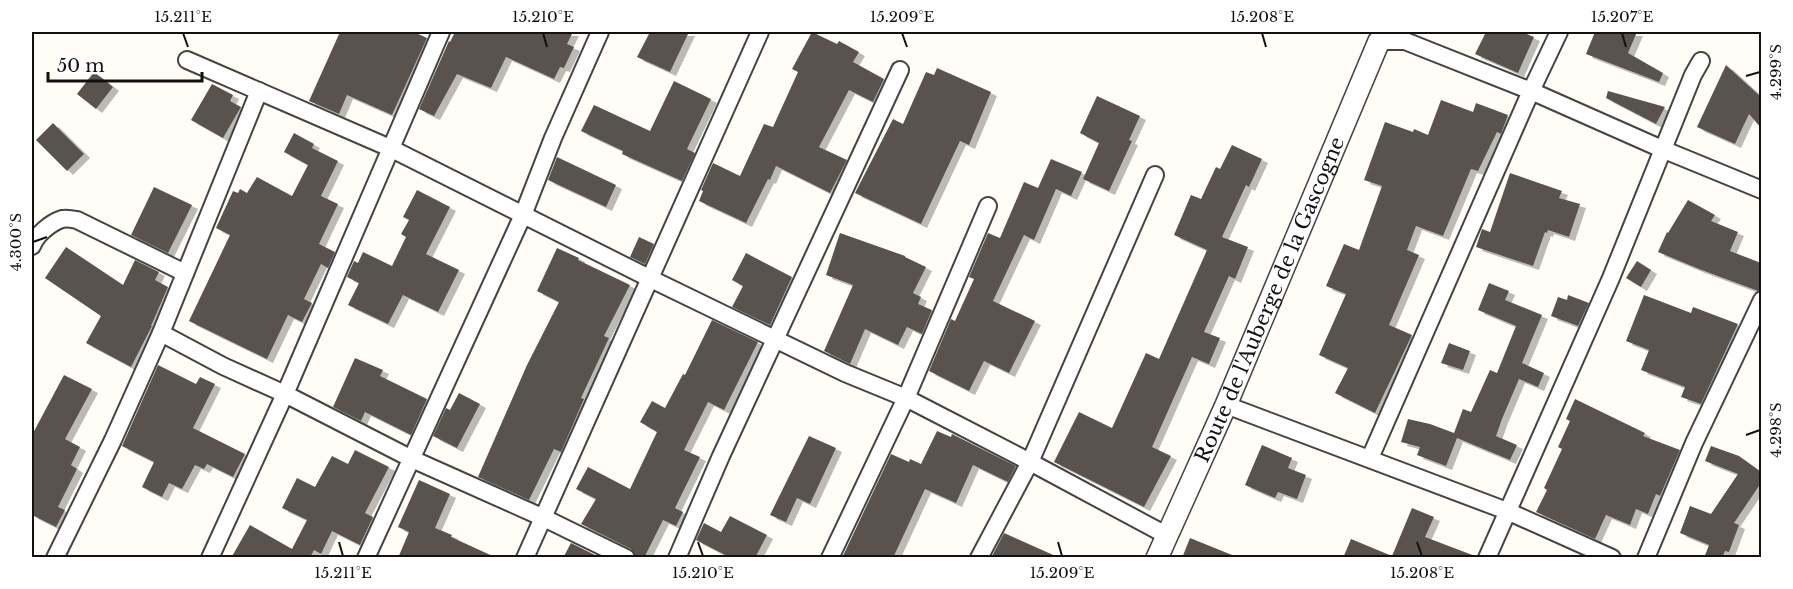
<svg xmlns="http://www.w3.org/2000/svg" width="1793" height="589" font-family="'Libre Baskerville',serif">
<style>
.building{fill:#5a524d;filter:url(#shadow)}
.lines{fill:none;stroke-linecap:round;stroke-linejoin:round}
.minor-casing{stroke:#444;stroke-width:20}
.tertiary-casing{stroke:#444;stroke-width:24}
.minor{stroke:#fff;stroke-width:16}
.tertiary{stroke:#fff;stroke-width:21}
.ticks{fill:none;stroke:#111;stroke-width:2}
.labels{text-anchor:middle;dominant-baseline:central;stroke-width:6;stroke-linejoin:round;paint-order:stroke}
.street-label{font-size:20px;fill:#111;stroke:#fff}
.neatline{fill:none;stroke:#111;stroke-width:2}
.ticks-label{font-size:15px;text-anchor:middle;fill:#111}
</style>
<defs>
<filter id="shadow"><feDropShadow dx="6" dy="4" stdDeviation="0" flood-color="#0004"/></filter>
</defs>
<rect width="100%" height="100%" fill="#fffdf5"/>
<!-- building -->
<g class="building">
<polygon points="340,32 414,32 427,38 392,115 347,95 339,114 309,101"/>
<polygon points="455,32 573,32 567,44 574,47 564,68 560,67 554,79 506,57 491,88 457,74 434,116 419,109 449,41 450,42"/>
<polygon points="650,32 689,32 670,72 637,57"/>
<polygon points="812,32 837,44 839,41 859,52 853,62 884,79 873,102 849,90 819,147 847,160 830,193 776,166 770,180 768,179 746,223 699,201 703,191 701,190 713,163 740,176 764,124 773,127 798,72 792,69"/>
<polygon points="1486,32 1522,32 1534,37 1518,73 1475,54"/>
<polygon points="1595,32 1637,32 1628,53 1663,73 1659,82 1586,54"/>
<polygon points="1726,65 1761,97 1761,128 1749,114 1735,144 1697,127"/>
<polygon points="937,68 991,92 969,145 960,141 921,224 855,193 893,119 903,124 926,72 934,75"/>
<polygon points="94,72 113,87 96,109 77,94"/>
<polygon points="674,81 711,99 687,149 695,153 682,181 622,154 623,151 581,131 594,105 650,131"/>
<polygon points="212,84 233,95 230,101 241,107 223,138 191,120"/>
<polygon points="1608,91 1665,107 1656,124 1606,98"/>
<polygon points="1097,96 1140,116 1129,140 1132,141 1109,191 1083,179 1099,143 1080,133"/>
<polygon points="1441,100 1473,112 1476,103 1508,115 1501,134 1497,132 1478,171 1471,169 1443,236 1416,226 1407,250 1419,255 1389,325 1412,335 1375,413 1335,393 1348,368 1319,355 1346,294 1326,286 1344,244 1359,250 1382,186 1364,180 1385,122 1413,132 1414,129 1428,135"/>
<polygon points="53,123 84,154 67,171 36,140"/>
<polygon points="294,133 314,144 312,148 338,161 321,196 338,204 319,244 335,252 328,268 321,264 304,299 312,303 302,322 288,315 267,359 189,321 230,235 216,228 233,191 238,193 240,189 247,193 257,177 292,196 308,165 284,152"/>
<polygon points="1232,145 1262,159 1249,187 1246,185 1222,237 1248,247 1235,279 1229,276 1204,332 1220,338 1209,364 1192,357 1152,447 1171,456 1144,507 1054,462 1079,412 1112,428 1146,353 1159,359 1207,250 1174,235 1191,195 1201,199 1216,167 1220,169"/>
<polygon points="557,157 616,185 606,207 548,180"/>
<polygon points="1051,159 1082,172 1071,196 1056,189 1034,240 1024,235 993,301 1035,321 1009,373 984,361 969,391 929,371 951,319 955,321 974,279 969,277 988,233 1000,238 1024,182 1038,188"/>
<polygon points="1510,173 1562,191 1559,198 1580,204 1569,237 1548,230 1547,233 1545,232 1533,266 1476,247 1482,229 1490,232"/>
<polygon points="154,187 192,205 168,253 131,235"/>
<polygon points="417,190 450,207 426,254 459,270 438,312 403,295 388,324 348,305 359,283 347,277 354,261 358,263 363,252 392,266 406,237 401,234 409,220 403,217"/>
<polygon points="1688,200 1715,215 1711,221 1738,232 1730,251 1761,263 1761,290 1758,291 1699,269 1658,252 1667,232 1668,233"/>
<polygon points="840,233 905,256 905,257 926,267 913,293 921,297 918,304 932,310 922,334 907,327 898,345 865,329 850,364 824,351 853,285 826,275"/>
<polygon points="639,237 654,244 645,264 630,257"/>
<polygon points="66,247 123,285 135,260 159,272 155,280 168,287 151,326 152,326 131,367 86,343 101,316 45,278"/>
<polygon points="557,248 579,258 578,260 630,285 604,336 609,338 581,398 584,399 561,452 554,449 529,500 478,477 527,365 559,302 537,291"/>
<polygon points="746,253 792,277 770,325 732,307 743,286 732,280"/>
<polygon points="1637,261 1651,270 1641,287 1626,278"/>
<polygon points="1489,283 1509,291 1505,300 1542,315 1522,363 1544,373 1538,387 1519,379 1502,419 1496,436 1517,445 1510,460 1457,438 1446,466 1417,455 1420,447 1401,442 1408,419 1430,424 1454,433 1463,409 1471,412 1490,370 1497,373 1516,326 1478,310"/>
<polygon points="1568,295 1589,303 1578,326 1551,316 1558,297 1567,300"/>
<polygon points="1644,295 1691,313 1693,307 1738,324 1701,404 1681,397 1685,387 1641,370 1649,350 1626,341"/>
<polygon points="712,320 758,342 724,410 708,402 684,450 700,457 675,508 683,512 676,526 663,520 644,558 636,558 631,549 581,524 596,499 576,489 588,467 630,489 657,432 640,422 652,401 665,408 683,374 685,375"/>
<polygon points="1449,343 1470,351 1463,370 1441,363"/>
<polygon points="355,358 383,370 380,376 427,399 411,435 365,412 361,421 333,407"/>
<polygon points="158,365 196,384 200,377 215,384 193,428 245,454 233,477 207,464 204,469 195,465 182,489 169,483 162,497 142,487 154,462 122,446"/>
<polygon points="64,375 92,389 65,439 80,447 71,465 77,469 58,507 65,510 56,527 32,515 32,435"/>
<polygon points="459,393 480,404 457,448 433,436 446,408 450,410"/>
<polygon points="1575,399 1645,433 1643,436 1680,450 1660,496 1656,494 1648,514 1636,509 1630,525 1606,515 1595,539 1536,512 1547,490 1544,488 1562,449 1558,447 1570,421 1566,419"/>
<polygon points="937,431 951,437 952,434 1016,466 1008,482 973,465 956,503 925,489 893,558 842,558 891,454 909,462 910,459 921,464"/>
<polygon points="809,436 836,448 810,504 797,498 786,522 770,515"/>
<polygon points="1262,445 1292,458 1288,468 1306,475 1297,499 1278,492 1275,498 1245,485"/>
<polygon points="1711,446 1739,456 1761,472 1761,483 1734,523 1739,525 1729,552 1725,551 1722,558 1704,558 1709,545 1680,533 1690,506 1711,514 1738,474 1705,461"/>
<polygon points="355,450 389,467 365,513 373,517 360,545 332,531 321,554 314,550 310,558 231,558 250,525 292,549 307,520 282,508 297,478 315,487 332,456 348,464"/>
<polygon points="419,480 450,494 435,528 452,535 451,537 497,558 398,558 409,532 398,527"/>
<polygon points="1412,508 1434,517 1425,537 1475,556 1474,558 1343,558 1351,539 1392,556"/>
<polygon points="730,516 767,535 755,558 731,558 696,540 704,523 721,532"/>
<polygon points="1004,533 1060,558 991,558"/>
<polygon points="1190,538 1237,557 1237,558 1182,558"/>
<polygon points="571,543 601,558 563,558"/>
</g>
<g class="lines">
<!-- minor casing -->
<g class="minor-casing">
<g id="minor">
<polyline points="1379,41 1405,41 1531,91 1559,32"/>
<polyline points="187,60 390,148 649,278 845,373 906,398 1030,462 1166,535"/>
<path d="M32,246c4,-11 18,-23 30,-27 4,-1 10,0 15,1l108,53"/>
<polyline points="161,333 223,366 285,394 412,459 544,518 626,558"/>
<polyline points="1226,405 1507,511 1612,558"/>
<polyline points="1370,458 1531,91 1662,149 1762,190"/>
<polyline points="55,558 113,440 161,333 259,91"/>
<polyline points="210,558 285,394 441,32"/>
<polyline points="366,558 523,215 553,138 600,32"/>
<polyline points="525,558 760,32"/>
<polyline points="677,558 721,456 900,70"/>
<polyline points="830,558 906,398 988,206"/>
<polyline points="979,558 1030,462 1155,175"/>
<polyline points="1487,558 1611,278 1693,75 1701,61"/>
<polyline points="1646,558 1694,443 1762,300"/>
</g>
</g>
<!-- tertiary casing -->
<g class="tertiary-casing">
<g id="tertiary">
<path id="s1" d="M1157,558l69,-153 153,-364"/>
</g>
</g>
<!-- minor -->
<use href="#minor" class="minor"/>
<!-- tertiary -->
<use href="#tertiary" class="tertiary"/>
</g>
<!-- ticks -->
<path class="ticks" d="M183,33l5,14M543,33l4,14M902,33l5,14M1262,33l4,14M1622,33l4,14M1746,76l14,-4M33,242l14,-5M1746,435l14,-5M339,542l4,14M698,542l5,14M1058,542l4,14M1417,542l5,14"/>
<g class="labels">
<!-- street labels -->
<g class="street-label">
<text stroke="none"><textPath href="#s1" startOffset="282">Route de l'Auberge de la Gascogne</textPath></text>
</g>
</g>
<!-- border -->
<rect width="1793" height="589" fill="none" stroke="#ffffff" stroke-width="66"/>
<!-- scale -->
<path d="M48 72v9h154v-9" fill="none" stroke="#111111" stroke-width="3"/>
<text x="57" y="72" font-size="18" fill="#111111" stroke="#ffffff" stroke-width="4.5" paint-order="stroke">50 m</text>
<rect x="33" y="33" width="1727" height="523" class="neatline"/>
<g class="ticks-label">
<text x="183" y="22">15.211°E</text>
<text x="543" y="22">15.210°E</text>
<text x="902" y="22">15.209°E</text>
<text x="1262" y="22">15.208°E</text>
<text x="1622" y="22">15.207°E</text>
<text transform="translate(1776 72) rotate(-90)" y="5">4.299°S</text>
<text transform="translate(16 242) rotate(-90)" y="5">4.300°S</text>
<text transform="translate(1776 430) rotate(-90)" y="5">4.298°S</text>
<text x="343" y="578">15.211°E</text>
<text x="703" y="578">15.210°E</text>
<text x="1062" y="578">15.209°E</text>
<text x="1422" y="578">15.208°E</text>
</g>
</svg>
